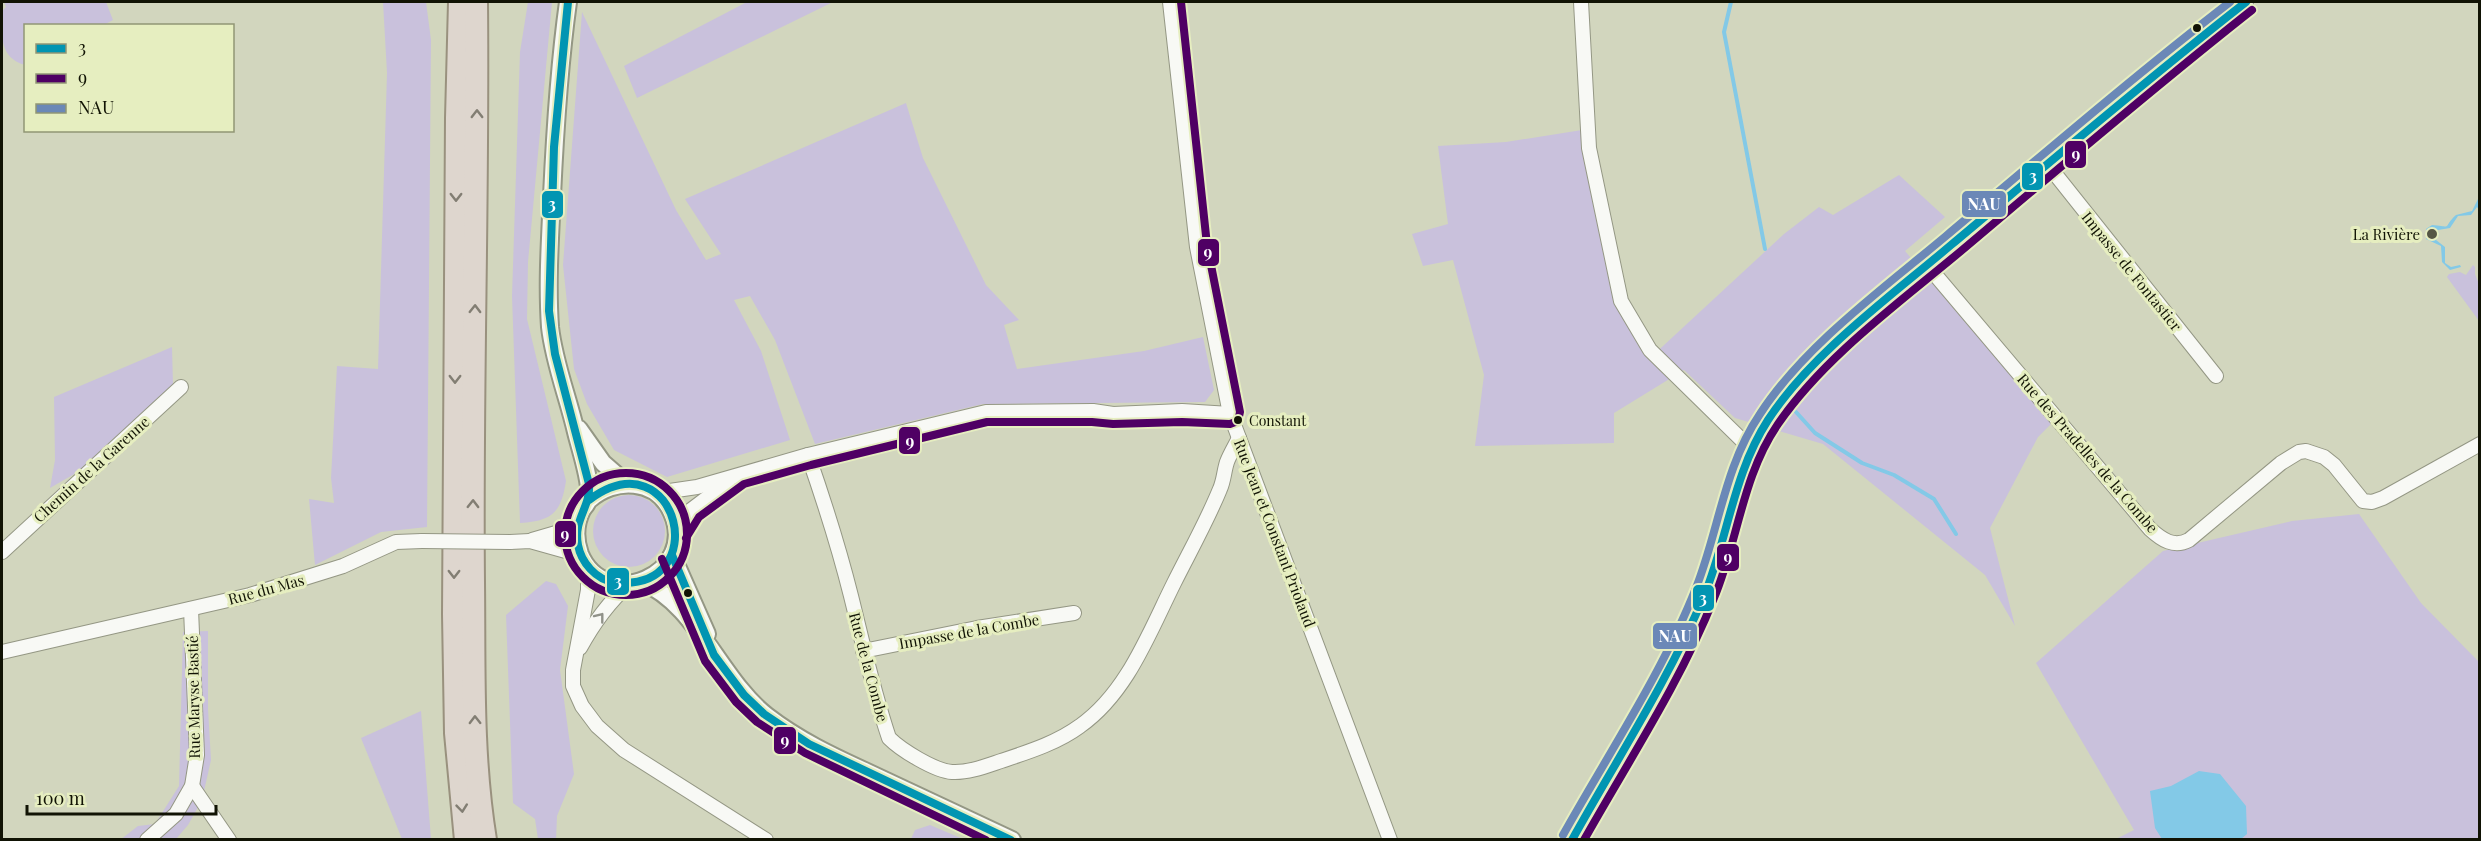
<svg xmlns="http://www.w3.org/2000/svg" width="2481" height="841" font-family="'Playfair Display',serif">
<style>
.green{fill:#c9c1dc}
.water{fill:#83c9e7}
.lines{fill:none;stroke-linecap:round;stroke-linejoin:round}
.stream{stroke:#83c9e7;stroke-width:4}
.minor-casing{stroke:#949784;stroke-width:16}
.tertiary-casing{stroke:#949784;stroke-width:20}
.trunk-casing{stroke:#99917e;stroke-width:26}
.minor{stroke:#f8f9f5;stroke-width:14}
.tertiary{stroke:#f8f9f5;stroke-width:16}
.trunk{stroke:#ded6ce;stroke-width:22}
.minor-bridge-casing{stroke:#949784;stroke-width:16;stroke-linecap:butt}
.minor-bridge{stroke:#f8f9f5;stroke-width:14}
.bus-1-casing{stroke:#e6eec0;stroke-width:12}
.bus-2-casing{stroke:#e6eec0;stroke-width:12}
.bus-3-casing{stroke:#e6eec0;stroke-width:12}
.bus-1{stroke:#0195b2;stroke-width:8}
.bus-2{stroke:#4f0064;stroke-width:8}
.bus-3{stroke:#6b88b7;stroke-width:8}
.oneway{stroke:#827e73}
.oneway2{stroke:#909289}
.bus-dot{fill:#111304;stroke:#e6eec0;stroke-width:2}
.poi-dot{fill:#555745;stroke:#e6eec0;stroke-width:2}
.labels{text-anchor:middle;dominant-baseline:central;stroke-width:6;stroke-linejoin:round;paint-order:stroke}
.bus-label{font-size:14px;fill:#111304;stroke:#e6eec0;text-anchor:start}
.poi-label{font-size:15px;fill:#111304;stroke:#e6eec0;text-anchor:end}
.street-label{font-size:15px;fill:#111304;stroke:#e6eec0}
.line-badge{stroke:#e6eec0;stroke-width:2}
.badge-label{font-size:16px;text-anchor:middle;font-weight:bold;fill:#fff}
</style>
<rect width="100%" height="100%" fill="#d2d6be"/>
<!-- green -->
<g class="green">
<path d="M4,2h102l7,18 -9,5 -78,1 -1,39c-25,-7 -24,-29 -23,-54l4,-4z"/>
<polygon points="383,2 426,2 431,40 427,527 381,532 315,565 309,499 334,503 331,478 337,366 378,369 387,73"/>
<path d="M528,2h24l-24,260 -1,57 39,162c-5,32 -14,40 -46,42l-8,-227 8,-244z"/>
<polygon points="747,2 833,2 637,98 624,66"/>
<polygon points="582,12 676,210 706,260 721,254 685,199 906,103 923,158 986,285 1019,320 1004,325 1017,369 1144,351 1203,337 1214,390 1205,402 983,404 815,444 775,340 750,296 734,300 761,351 790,440 667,477 614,450 587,404 574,369 563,265"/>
<polygon points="1582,130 1613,298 1640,347 1649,359 1784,234 1819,207 1833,215 1899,175 1945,217 1905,251 2052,423 2038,437 1990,528 2015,626 1985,575 1823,444 1735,418 1684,370 1614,413 1614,443 1475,446 1484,375 1453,260 1423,266 1412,234 1448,224 1438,146 1506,142"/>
<polygon points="2473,265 2475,267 2475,274 2479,284 2479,321 2447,277 2449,274 2460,272 2466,275"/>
<polygon points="172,347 173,385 76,473 50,488 55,460 54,397"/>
<circle cx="629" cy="531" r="36"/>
<polygon points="2359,514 2421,603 2479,662 2479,839 2116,839 2134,830 2036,663 2163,551 2292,521"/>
<polygon points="546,581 556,584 568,606 560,670 574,774 557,816 556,840 538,839 535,819 513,803 506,615"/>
<polygon points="208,631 208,709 211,760 202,800 188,825 176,839 120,840 138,826 155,824 179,786 183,632"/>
<polygon points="421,711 431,839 402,839 361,738"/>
<polygon points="930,825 963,839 911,839 915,830"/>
</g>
<!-- water -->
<g class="water">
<path d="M2479,197v13l-2,-3 -6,8 -13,1 -8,12 -12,2 1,5 -3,5 9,7v16l6,4 9,-2 1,2 -11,3 -8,-8 -1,-16 -15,-7v-10l6,-4c23,2 9,4 24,-10l16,-4z"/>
<polygon points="2199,771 2220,774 2246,806 2247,834 2241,839 2162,839 2155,828 2150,791 2171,786"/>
</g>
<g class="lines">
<!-- stream -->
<g class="stream">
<polyline points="1731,2 1724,32 1765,249"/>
<polyline points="1796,412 1815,433 1862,463 1894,475 1934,499 1956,534"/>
</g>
<!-- minor casing -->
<g class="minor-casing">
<g id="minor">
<polyline points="1170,2 1197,247 1230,414 1390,840"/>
<polyline points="1581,2 1589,148 1621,301 1650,350 1751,449"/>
<polyline points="2048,165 2216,376"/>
<path d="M1927,265l223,264c12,11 24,19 39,11l92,-77 18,-11 7,-1 18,6 10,8 29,36 9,1 11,-4 97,-54"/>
<path d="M808,455c16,46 31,93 43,141 12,48 22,95 38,142 12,12 46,33 63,34 16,1 34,-6 49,-11 27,-9 56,-18 79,-35 47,-33 69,-93 94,-143 16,-32 33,-62 46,-94 4,-9 4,-18 7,-27 3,-8 8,-16 12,-24"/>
<polyline points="656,493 697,487 808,455 986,412 1093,411 1113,414 1182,411 1230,414"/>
<polyline points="677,533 691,510 728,482"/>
<polyline points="532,540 556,533 578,521"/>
<polyline points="510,542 530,541 580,555"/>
<polyline points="2,552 181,387"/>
<polyline points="588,567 588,590 573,670 573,686 582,706 597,726 624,750 766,840"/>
<path d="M580,648c13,-24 29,-46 49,-64"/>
<polyline points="863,651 977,628 1074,613"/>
<polyline points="2,652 250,595 343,566 396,542 422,541"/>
<polyline points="192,786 229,840"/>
<polyline points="147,840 176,814 192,786 197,755 191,609"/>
<path d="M1572,840c42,-76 88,-150 125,-228 24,-49 30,-105 51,-156 22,-54 78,-102 120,-141l301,-253 77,-60"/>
</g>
</g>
<!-- tertiary casing -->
<g class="tertiary-casing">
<g id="tertiary">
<path d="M568,2c-9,64 -13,129 -16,194 -2,43 -5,87 -2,131 4,36 18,70 26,105 4,17 16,51 13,67 -1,4 -5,8 -7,11 -7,14 -7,30 -2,44 25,60 119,21 92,-41 -15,-35 -58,-36 -83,-13"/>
<polyline points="579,429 603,463 627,484"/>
<polyline points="672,555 707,634"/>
<path d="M641,582c54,19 79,98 126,134 31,24 65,40 100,56 48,23 97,45 145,68"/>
</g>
</g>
<!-- trunk casing -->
<g class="trunk-casing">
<g id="trunk">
<polyline points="460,2 457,118 454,614 456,733 466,840"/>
<path d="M476,2c2,193 -5,386 -3,580 1,85 -2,173 12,258"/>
</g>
</g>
<!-- minor -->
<use href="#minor" class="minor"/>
<!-- tertiary -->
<use href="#tertiary" class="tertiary"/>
<!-- trunk -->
<use href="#trunk" class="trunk"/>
<!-- minor-bridge casing -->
<g class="minor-bridge-casing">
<polyline id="minor-bridge" points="422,541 510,542"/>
</g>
<!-- minor-bridge -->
<use href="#minor-bridge" class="minor-bridge"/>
<!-- bus-1 casing -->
<g class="bus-1-casing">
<g id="bus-1">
<path d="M568,2l-14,145 -5,164 6,43 34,130c2,23 -16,35 -11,61 3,17 18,35 36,37 102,12 64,-148 -25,-82"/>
<polyline points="672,555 714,655 744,695 764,714 809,744 1011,840"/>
<path d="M1572,840c45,-81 96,-159 132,-244 24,-58 29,-122 64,-176 43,-66 123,-124 183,-175 98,-82 195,-165 295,-243"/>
</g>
</g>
<!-- bus-2 casing -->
<g class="bus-2-casing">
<g id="bus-2">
<circle cx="626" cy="534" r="61"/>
<polyline points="686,538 699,517 744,484 811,465 987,422 1092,422 1113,424 1182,422 1230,424 1238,421 1240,412 1207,245 1181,2"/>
<polyline points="662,559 705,661 736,702 757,722 805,753 986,840"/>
<path d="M1584,840c45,-80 96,-157 130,-242 24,-57 28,-122 64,-174 46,-67 121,-121 183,-173 96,-81 192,-163 291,-241"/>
</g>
</g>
<!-- bus-3 casing -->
<g class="bus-3-casing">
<path id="bus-3" d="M1563,835c44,-79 100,-163 133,-247 23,-58 28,-121 64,-174 44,-68 124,-126 186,-178 94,-79 187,-159 284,-234"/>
</g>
<!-- bus-1 -->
<use href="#bus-1" class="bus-1"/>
<!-- bus-2 -->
<use href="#bus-2" class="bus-2"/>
<!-- bus-3 -->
<use href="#bus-3" class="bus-3"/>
</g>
<!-- one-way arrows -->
<defs><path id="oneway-chevron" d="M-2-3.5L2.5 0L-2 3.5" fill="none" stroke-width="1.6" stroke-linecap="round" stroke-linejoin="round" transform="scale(1.5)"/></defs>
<g class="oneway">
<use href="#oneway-chevron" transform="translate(477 114) rotate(-90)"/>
<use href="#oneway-chevron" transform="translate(456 197) rotate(90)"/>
<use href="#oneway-chevron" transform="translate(475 309) rotate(-89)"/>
<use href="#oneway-chevron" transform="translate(455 379) rotate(90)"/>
<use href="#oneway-chevron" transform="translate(473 504) rotate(-89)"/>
<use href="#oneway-chevron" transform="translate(454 574) rotate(90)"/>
<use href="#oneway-chevron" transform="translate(475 720) rotate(-91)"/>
<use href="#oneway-chevron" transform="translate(462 808) rotate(84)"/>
</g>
<use class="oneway2" href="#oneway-chevron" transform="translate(600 617) rotate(-52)"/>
<!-- markers -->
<g class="bus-dot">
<circle cx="2197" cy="28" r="5"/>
<circle cx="1238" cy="420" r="5"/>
<circle cx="688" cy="593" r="5"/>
</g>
<circle class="poi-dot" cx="2432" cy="234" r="6"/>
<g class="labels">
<!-- bus labels -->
<g class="bus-label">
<text x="1249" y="420">Constant</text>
</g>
<!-- poi labels -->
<g class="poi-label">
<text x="2420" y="234">La Rivière</text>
</g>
<!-- street labels -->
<g class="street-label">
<text transform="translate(2132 271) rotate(51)">Impasse de Fontastier</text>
<text transform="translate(2088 453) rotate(49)">Rue des Pradelles de la Combe</text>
<text transform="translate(91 469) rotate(-42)">Chemin de la Garenne</text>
<text transform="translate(1275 533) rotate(69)">Rue Jean et Constant Priolaud</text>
<text transform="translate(266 589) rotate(-15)">Rue du Mas</text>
<text transform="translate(969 631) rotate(-10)">Impasse de la Combe</text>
<text transform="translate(869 667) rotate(75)">Rue de la Combe</text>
<text transform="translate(193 697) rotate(-91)">Rue Maryse Bastié</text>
</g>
</g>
<g class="line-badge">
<rect x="2064" y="140" width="23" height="29" rx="6" fill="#4f0064"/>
<rect x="2021" y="162" width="23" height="29" rx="6" fill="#0195b2"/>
<rect x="1961" y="190" width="46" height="28" rx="6" fill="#6b88b7"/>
<rect x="541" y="190" width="23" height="29" rx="6" fill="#0195b2"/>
<rect x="1197" y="238" width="23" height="29" rx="6" fill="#4f0064"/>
<rect x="898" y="426" width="23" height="29" rx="6" fill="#4f0064"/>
<rect x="554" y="520" width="23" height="28" rx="6" fill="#4f0064"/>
<rect x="1716" y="543" width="24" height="29" rx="6" fill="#4f0064"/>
<rect x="606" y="567" width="24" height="29" rx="6" fill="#0195b2"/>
<rect x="1692" y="584" width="23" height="28" rx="6" fill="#0195b2"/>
<rect x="1652" y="622" width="46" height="28" rx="6" fill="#6b88b7"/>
<rect x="773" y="726" width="24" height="29" rx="6" fill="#4f0064"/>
</g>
<g class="badge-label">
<text x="2076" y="160">9</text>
<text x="2033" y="182">3</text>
<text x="1984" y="210">NAU</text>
<text x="552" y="210">3</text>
<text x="1208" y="258">9</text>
<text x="910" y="447">9</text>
<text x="565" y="540">9</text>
<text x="1728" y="563">9</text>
<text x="618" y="587">3</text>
<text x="1703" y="604">3</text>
<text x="1675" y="642">NAU</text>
<text x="785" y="746">9</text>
</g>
<!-- border -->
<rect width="2481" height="841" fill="none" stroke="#111304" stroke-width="6"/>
<!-- legend -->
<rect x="24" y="24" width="210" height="108" fill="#e6eec0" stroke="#919675" stroke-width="1.5"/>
<rect x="36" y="44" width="30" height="9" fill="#0195b2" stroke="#919675" stroke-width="1.5"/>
<text x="78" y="54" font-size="18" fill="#111304">3</text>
<rect x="36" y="74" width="30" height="9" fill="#4f0064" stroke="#919675" stroke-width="1.5"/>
<text x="78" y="84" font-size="18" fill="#111304">9</text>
<rect x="36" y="104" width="30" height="9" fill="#6b88b7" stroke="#919675" stroke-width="1.5"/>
<text x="78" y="114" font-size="18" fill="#111304">NAU</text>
<!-- scale -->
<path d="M27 805v9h189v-9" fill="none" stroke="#111304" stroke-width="3"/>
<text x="36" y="805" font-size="18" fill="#111304" stroke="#e6eec0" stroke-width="4.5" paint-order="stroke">100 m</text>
</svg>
